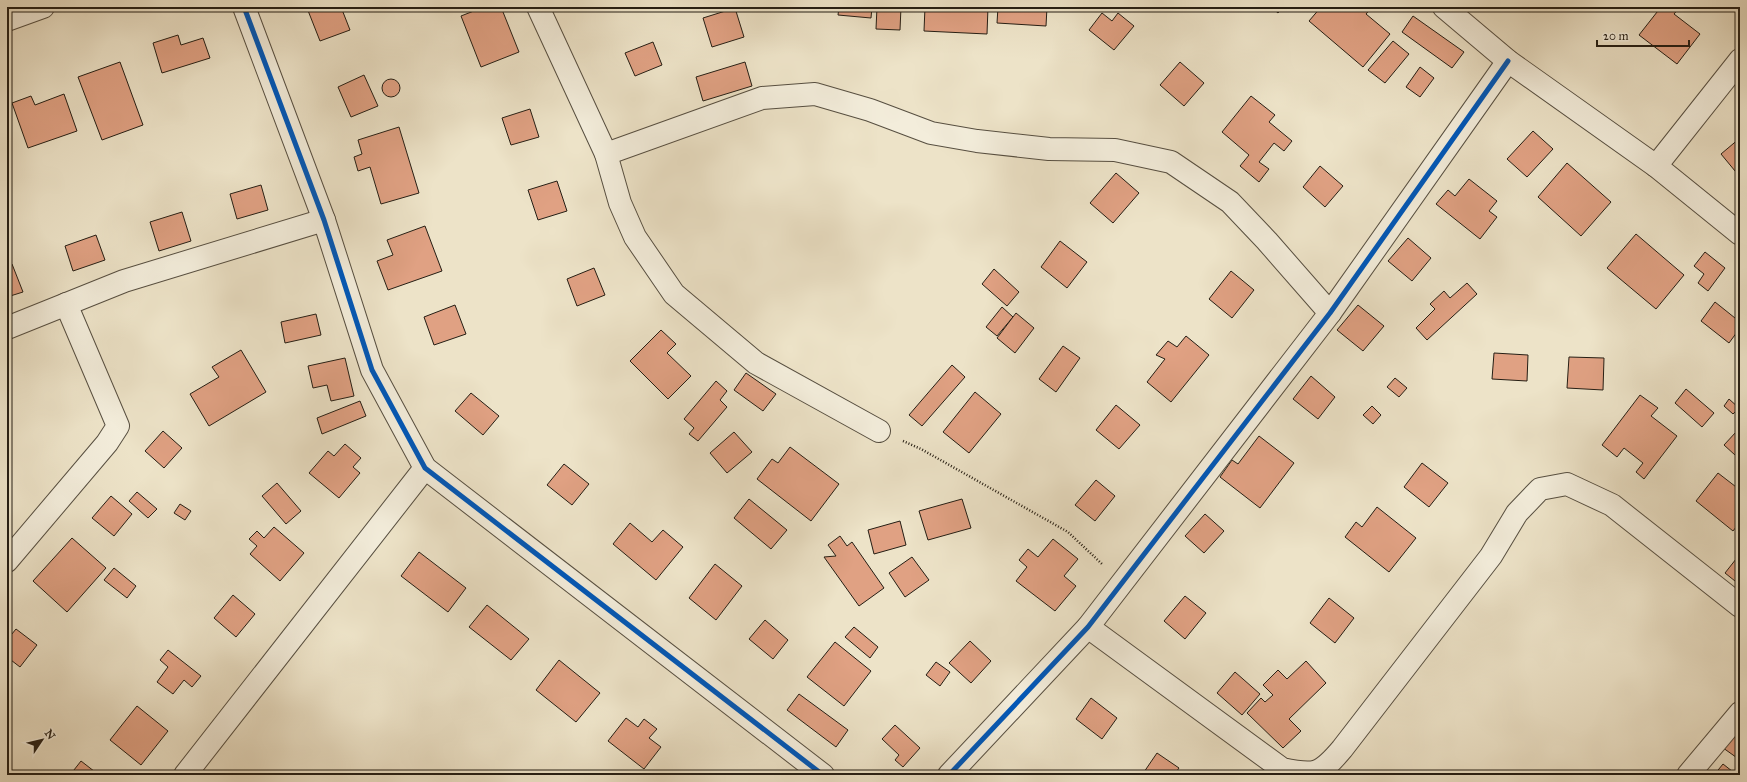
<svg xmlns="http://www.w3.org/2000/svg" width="1747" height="782" font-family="'IM FELL Great Primer',serif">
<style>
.building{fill:#e0a183;stroke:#251e14}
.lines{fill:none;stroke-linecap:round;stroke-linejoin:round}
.minor-casing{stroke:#574f41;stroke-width:24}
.path{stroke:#251e14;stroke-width:2.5;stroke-dasharray:1 2;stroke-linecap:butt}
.minor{stroke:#f3eddb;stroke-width:22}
.cycleway-casing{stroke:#f3eddb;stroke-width:8}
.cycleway{stroke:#0057b8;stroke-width:5}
</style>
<rect width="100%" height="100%" fill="#ede3c8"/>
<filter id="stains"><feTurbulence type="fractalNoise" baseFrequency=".005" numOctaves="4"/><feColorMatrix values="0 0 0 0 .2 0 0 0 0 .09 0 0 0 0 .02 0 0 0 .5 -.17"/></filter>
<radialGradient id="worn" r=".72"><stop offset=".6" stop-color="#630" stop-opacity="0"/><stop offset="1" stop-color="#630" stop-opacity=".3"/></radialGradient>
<!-- building -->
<g class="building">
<polygon points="309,7 341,7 350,30 320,41 307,8"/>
<polygon points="484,7 501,7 519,52 481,67 461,16"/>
<polygon points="839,7 872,7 871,18 838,15"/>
<polygon points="877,7 901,7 900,30 876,29"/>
<polygon points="925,7 988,7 987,34 924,31"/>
<polygon points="998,7 1047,7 1046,26 997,23"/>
<polygon points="1271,7 1283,7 1278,13"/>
<polygon points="1286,7 1294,7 1290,11"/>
<polygon points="1321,7 1372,7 1366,14 1390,34 1363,67 1309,21"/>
<polygon points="1661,7 1678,7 1679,8 1674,14 1700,34 1677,64 1639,35"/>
<polygon points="735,8 744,37 712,47 703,18"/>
<polygon points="1102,13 1112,21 1118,13 1134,26 1114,50 1089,30"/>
<polygon points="1413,16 1464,52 1452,68 1402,32"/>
<polygon points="178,35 181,45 203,38 210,58 162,73 153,43"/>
<polygon points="1393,41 1409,54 1385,83 1368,70"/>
<polygon points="653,42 662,65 635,76 625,53"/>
<polygon points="120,62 143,125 102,140 78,77"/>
<polygon points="745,62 752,86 703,101 696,77"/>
<polygon points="1180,62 1204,83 1184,106 1160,85"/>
<polygon points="1420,67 1434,78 1420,97 1406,87"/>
<polygon points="364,75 378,106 351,117 338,87"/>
<circle cx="391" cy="88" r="9"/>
<polygon points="64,94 77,131 28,148 12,103 31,96 35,105"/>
<polygon points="1251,96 1275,115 1269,122 1292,141 1284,151 1274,143 1259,162 1269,169 1259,182 1240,166 1249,155 1222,132"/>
<polygon points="530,109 539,137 511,145 502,118"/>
<polygon points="399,127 419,193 381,204 370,167 358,171 354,157 362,154 358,140"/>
<polygon points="1533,131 1553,149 1527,177 1507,159"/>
<polygon points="1740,138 1740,177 1721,154"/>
<polygon points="1567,163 1611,202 1581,236 1538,197"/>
<polygon points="1320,166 1343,186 1325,207 1303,187"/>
<polygon points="1116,173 1139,193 1113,223 1090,203"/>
<polygon points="1469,179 1497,201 1489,211 1497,217 1480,239 1436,204 1448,190 1455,196"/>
<polygon points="557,181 567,211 538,220 528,190"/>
<polygon points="261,185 268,210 237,219 230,194"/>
<polygon points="182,212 191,241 159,251 150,222"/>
<polygon points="425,226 442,271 388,290 377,261 393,255 387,240"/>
<polygon points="1636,234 1684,275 1656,309 1607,268"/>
<polygon points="96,235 105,260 73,271 65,246"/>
<polygon points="1408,238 1431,258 1412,281 1388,261"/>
<polygon points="1060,241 1087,262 1067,288 1041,267"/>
<polygon points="1705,252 1725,268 1708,291 1698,283 1704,274 1694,266"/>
<polygon points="12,264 23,292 7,297 7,266"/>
<polygon points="594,268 605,295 577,306 567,279"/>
<polygon points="994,269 1019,292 1007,306 982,284"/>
<polygon points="1231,271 1254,290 1232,318 1209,299"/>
<polygon points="1467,283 1477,294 1427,340 1416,328 1435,309 1430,304 1444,291 1450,298"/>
<polygon points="1715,302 1740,322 1740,328 1729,343 1701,321"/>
<polygon points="455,305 466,334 434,345 424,317"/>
<polygon points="1358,305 1384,326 1363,351 1337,330"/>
<polygon points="1002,307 1013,317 997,336 986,327"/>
<polygon points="1016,313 1034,328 1015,353 997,338"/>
<polygon points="316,314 321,335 285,343 281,322"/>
<polygon points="661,330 676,344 667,353 691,376 668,399 630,361"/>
<polygon points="1186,336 1209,355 1171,402 1147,382 1165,359 1156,355 1168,341 1177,347"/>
<polygon points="1063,346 1080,358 1056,392 1039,379"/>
<polygon points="241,350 266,392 209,426 190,394 219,377 212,367"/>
<polygon points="1494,353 1528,355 1527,381 1492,379"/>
<polygon points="1569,357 1604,358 1603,390 1567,388"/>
<polygon points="345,358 354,396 331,401 327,385 313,388 308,366"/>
<polygon points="952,365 965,377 922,426 909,415"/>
<polygon points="746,373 776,394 763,411 734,390"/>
<polygon points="1311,376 1335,397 1318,419 1293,399"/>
<polygon points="1395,378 1407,388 1399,397 1387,387"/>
<polygon points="716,381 727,391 720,400 727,407 698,441 689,434 694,428 684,419"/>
<polygon points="1686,389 1714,413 1702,427 1675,403"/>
<polygon points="975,392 1001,414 969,453 943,432"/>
<polygon points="471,393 499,416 483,435 455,411"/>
<polygon points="1640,395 1658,408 1651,416 1677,436 1644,479 1636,472 1643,463 1624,448 1617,457 1602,445"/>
<polygon points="1729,399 1739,408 1733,414 1724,406"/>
<polygon points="360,401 366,416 322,434 317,418"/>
<polygon points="1116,405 1140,425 1119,449 1096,430"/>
<polygon points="1372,406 1381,415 1373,424 1363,415"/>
<polygon points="163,431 182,448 164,468 145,451"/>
<polygon points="734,432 752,452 727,473 710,453"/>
<polygon points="1736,432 1740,436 1740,450 1735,455 1724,445"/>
<polygon points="1259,436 1294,463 1260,508 1220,477 1232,460 1238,464"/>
<polygon points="345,444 361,458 353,467 360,473 339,498 309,473 328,451 334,456"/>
<polygon points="790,447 839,484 811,521 757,479 772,459 778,463"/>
<polygon points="1422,463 1448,483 1429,507 1404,487"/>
<polygon points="564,464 589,484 572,505 547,485"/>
<polygon points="1718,473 1740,490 1740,522 1733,531 1696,501"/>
<polygon points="1096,480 1115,496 1095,521 1075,505"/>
<polygon points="277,483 301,511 286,524 262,496"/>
<polygon points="137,492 157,509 148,518 129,501"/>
<polygon points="111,496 132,514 114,536 92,518"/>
<polygon points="749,499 787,530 771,549 734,518"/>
<polygon points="962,499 971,528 928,540 919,511"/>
<polygon points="180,504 191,511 185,520 174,513"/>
<polygon points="1377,507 1416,538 1389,572 1345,537 1356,522 1362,527"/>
<polygon points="1205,514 1224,531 1204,553 1185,536"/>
<polygon points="900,521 906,545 874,554 868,530"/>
<polygon points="630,523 652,542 663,530 683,547 656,580 613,544"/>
<polygon points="274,527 304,553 280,581 250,554 257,546 249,539 257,531 264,538"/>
<polygon points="840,536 847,546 852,542 884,588 859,606 824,557 836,556 828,545"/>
<polygon points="72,538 106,568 67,612 33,581"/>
<polygon points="1053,539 1078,559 1064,576 1076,586 1055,611 1016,581 1027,567 1019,560 1028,549 1038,557"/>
<polygon points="419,552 466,588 448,612 401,576"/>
<polygon points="1740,554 1740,585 1725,573"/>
<polygon points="912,557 929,580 905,597 889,573"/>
<polygon points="715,564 742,586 716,620 689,598"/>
<polygon points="114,568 136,586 127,598 104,580"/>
<polygon points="233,595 255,614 236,637 214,618"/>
<polygon points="1185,596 1206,613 1185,639 1164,621"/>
<polygon points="1329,598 1354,618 1335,643 1310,623"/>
<polygon points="487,605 529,639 511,660 469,627"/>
<polygon points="765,620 788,640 773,659 749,639"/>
<polygon points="854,627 878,647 870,658 845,637"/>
<polygon points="16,629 37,645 20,667 7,657 7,640"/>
<polygon points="970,641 991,661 971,683 949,663"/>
<polygon points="835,642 871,671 844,706 807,677"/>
<polygon points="168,650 201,676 192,687 184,680 173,694 157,682 168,667 160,660"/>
<polygon points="559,660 600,693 576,722 536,690"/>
<polygon points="1306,661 1326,683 1289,719 1301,731 1283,748 1247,713 1261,698 1265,702 1273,695 1263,685 1278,670 1287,679"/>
<polygon points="936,662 950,672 940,686 926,675"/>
<polygon points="1235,672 1260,694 1242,715 1217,693"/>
<polygon points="799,694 848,730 836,747 787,710"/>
<polygon points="1091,698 1117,718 1102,739 1076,719"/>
<polygon points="137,706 168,731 141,765 110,740"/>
<polygon points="626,718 638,727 644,719 657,729 649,738 661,747 644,769 608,741"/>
<polygon points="895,725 920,748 903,767 895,760 899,755 882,739"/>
<polygon points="1729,731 1740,739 1740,760 1719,745"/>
<polygon points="1157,753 1179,768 1174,775 1148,775 1144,772"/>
<polygon points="81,761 99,775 70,775"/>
<polygon points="1723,764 1737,775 1714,775"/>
</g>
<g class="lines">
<!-- minor casing -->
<g class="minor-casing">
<g id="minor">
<polyline points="244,7 324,220 372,370 425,468 823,775"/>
<polyline points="538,7 606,154 620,203 635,237 674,294 756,363 879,431"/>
<polyline points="1444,7 1508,61 1656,166 1740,234"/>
<polyline points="7,20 43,7"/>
<polyline points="606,154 762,98 815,94 870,110 931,133 977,141 1049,149 1115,150 1171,162 1230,202 1267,241 1330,313"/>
<polyline points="1656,166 1740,60"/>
<polyline points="7,328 124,281 324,220"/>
<polyline points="7,561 107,443 118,426 66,304"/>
<path d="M1088,627l194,142c33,7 38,6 60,-20l149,-193 26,-43 23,-24 27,-5 45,21 128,101"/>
<polyline points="185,775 425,468"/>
<polyline points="949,775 1088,627 1330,313 1508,61"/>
<polyline points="1688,775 1740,713"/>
</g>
</g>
<!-- path -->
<polyline class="path" points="903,441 921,449 1068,532 1102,564"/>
<!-- minor -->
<use href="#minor" class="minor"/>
<!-- cycleway casing -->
<g class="cycleway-casing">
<g id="cycleway">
<polyline points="244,7 324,220 372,370 425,468 823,775"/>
<polyline points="949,775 1088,627 1330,313 1508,61"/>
</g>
</g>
<!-- cycleway -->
<use href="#cycleway" class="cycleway"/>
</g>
<!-- margin -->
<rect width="1747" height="782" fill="none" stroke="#ede3c8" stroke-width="24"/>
<rect x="8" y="8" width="1731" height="766" fill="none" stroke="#251e14" stroke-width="2"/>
<rect x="12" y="12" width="1723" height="758" fill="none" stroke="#251e14"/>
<!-- north arrow -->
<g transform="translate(42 740) rotate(55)" stroke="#f3eddb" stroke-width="3" paint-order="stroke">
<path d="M0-3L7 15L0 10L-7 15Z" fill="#251e14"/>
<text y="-6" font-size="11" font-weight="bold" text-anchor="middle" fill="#251e14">N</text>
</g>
<!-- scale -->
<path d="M1597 40v6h92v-6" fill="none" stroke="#251e14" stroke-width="2"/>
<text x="1603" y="40" font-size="12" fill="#251e14" stroke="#f3eddb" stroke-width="3" paint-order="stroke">20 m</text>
<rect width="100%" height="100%" filter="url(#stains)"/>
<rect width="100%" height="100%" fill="url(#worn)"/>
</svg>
